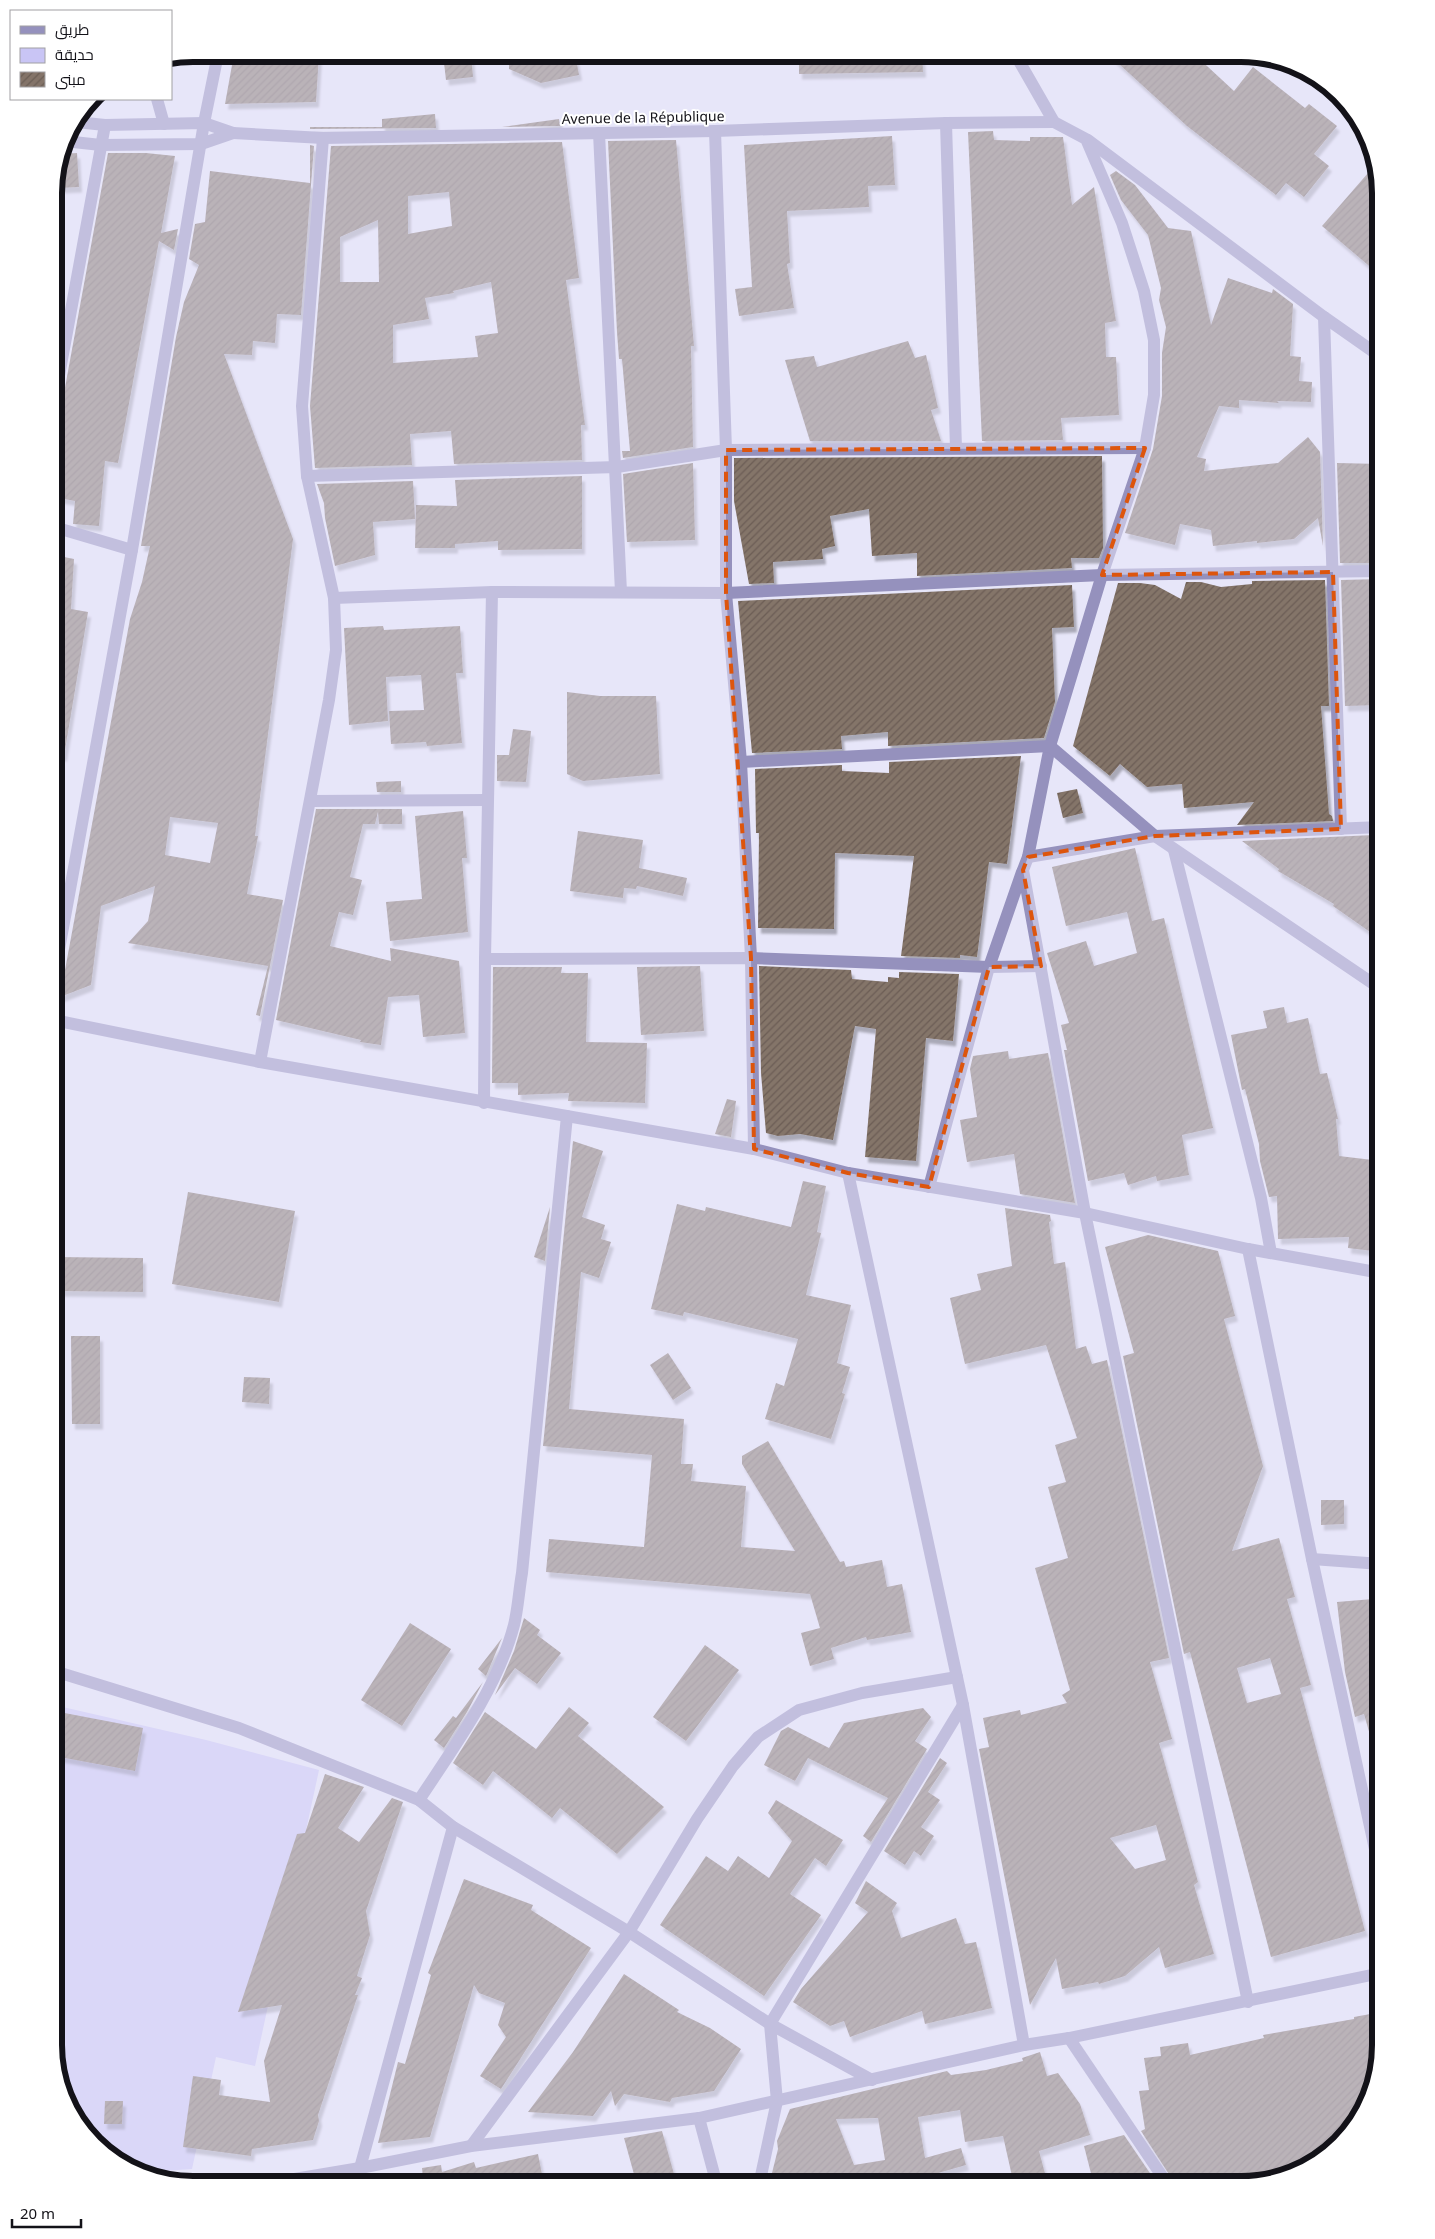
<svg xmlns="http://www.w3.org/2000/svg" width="1435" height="2239" font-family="'Noto Sans',Cairo,sans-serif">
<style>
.park{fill:#c9c5f5}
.building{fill:url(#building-hatch);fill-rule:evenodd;filter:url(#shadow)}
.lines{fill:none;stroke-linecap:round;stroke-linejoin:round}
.minor{stroke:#9591bd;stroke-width:12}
.marked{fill:none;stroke:#dd550d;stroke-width:4;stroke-dasharray:10 6;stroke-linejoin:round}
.labels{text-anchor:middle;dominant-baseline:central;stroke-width:4;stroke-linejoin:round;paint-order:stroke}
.street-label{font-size:14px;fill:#131218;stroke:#fff}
.rim{fill:none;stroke:#131218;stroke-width:6}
</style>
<defs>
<pattern id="building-hatch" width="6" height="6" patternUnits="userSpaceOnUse" patternTransform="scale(1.25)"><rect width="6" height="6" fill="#847469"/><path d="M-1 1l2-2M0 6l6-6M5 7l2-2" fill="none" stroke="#6b5e55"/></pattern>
<filter id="shadow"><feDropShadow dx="3" dy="5.5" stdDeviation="1" flood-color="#0004"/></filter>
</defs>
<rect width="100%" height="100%" fill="#e7e6f9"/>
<!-- park -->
<polygon class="park" points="54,1705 206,1740 319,1770 255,2066 216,2057 192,2169 146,2172 116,2162 68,2108 54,2045"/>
<!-- building -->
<g class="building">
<polygon points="234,54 319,54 316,102 225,104"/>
<polygon points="443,54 471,54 473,77 446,80"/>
<polygon points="509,54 575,54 579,75 541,83 509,69"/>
<polygon points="799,54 922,54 923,72 799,74"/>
<polygon points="1108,54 1194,54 1234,91 1253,67 1305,108 1309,104 1337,126 1314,154 1329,166 1304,197 1286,183 1276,195 1187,126"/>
<polygon points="435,114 436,128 310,129 310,127 382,127 382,119"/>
<polygon points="559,119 560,126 502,127"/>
<polygon points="993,131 994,140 1030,141 1030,137 1063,137 1072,205 1094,187 1116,321 1105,323 1106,357 1116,357 1119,415 1061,418 1063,440 982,441 968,132"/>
<polygon points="892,136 895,185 868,186 869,207 787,211 790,263 787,264 794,308 739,316 735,289 752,287 744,145"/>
<polygon points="676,140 694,346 691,346 693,447 623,458 622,451 630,451 622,359 619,359 617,332 608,141"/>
<path d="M562,142l17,136 -13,2 19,145h-4l1,35 -128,4 -3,-33 -41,3 2,31 -97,3 -5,-62 21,-260zM449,192l3,34 -44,8v-38zM378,220l1,62h-39v-45zM491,282l7,51 -23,3 3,21 -85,6v-38l36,-6 -4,-21 29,-5 -1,-2z"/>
<path d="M310,145l4,1 -13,169 -24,-1 -2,29 -22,-2 -1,14 -28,-1 69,185 -38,297h3l-11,58 36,6 -23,116 -4,-1 12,-49 -140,-23 20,-22 7,-35 -54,20 -10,79 -31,12 70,-378 12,-37 8,-36h-9l35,-209 8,-35 15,-37 -10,-6 6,-35 10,-2 5,-51 100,12zM170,817l48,6 -8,40 -45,-8z"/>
<polygon points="77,153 79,187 58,188 57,173 61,154"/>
<polygon points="108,153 146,153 175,156 161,233 178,229 174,250 159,241 118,463 105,461 99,526 73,524 75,501 54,497 54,429 58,410 62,404"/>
<polygon points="1375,165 1381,194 1381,276 1322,226"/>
<polygon points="1116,171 1135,185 1168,228 1191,231 1211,325 1228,278 1272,293 1273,289 1293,304 1290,356 1301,357 1299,381 1312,382 1311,402 1277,401 1279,403 1239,400 1239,408 1219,406 1197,457 1206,459 1204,471 1278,463 1308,437 1320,452 1323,546 1318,518 1294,539 1257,543 1257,541 1213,546 1211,530 1180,524 1175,545 1125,533 1153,449 1162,396 1162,353 1166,327 1159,300 1161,288 1148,235 1121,200 1110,175"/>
<polygon points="908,341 915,358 926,355 938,408 931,410 941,441 810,441 785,360 814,356 817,367"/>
<polygon points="1102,456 1103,548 1099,558 1071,558 1072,568 917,576 917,553 872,556 869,509 830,516 835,546 822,549 823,559 773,562 774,583 749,584 734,501 734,458"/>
<polygon points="693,463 695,540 627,542 623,474"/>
<polygon points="1337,463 1381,464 1381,563 1340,563"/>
<polygon points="582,476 582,549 498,550 498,541 455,544 455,548 415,548 416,505 457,506 455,480"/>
<polygon points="413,481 415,519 373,522 375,555 335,566 325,518 324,503 317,484"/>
<polygon points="54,555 74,559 71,609 88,612 64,756 54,755"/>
<polygon points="1381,579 1381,705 1345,706 1341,580"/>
<polygon points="1325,580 1329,706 1321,706 1329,814 1332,816 1333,821 1237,825 1254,802 1184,808 1182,784 1147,787 1120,764 1110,776 1073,746 1118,583 1140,583 1155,585 1181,599 1186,582 1201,582 1221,587 1252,584 1252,581"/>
<polygon points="1072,585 1074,627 1052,628 1055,702 1044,738 888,746 888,732 841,736 842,749 752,753 738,601"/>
<polygon points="383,626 384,630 460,626 463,673 456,673 462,743 427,746 426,742 391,744 389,711 424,710 421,675 386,677 388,721 349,725 344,628"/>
<polygon points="567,692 600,696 656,696 660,774 583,781 567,774"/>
<polygon points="513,729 531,731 526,782 497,781 497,755 509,755"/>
<polygon points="1021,756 1007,864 989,862 977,957 960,955 960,958 901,956 914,856 835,853 834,929 758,928 759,833 756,833 755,769 842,765 842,771 889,773 889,762"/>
<polygon points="401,781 401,792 377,792 376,782"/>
<polygon points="1077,789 1083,813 1063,818 1057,793"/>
<polygon points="316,809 402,809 402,824 379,824 378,812 375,824 363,824 350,877 362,880 353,915 339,912 330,946 391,961 390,948 459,961 465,1033 423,1037 419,995 388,997 381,1045 360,1042 361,1040 276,1020"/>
<polygon points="463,811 467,858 462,858 468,932 390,941 386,902 422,899 415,816"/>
<polygon points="578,831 643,840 639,868 687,878 683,896 637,886 636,889 624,888 623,898 570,891"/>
<polygon points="1374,835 1381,840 1381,917 1370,932 1333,906 1334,904 1278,871 1279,869 1242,841"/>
<polygon points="1135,848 1152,921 1164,918 1213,1128 1182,1135 1189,1175 1157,1181 1156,1176 1128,1185 1124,1173 1088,1181 1064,1050 1067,1050 1061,1025 1069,1023 1047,953 1086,941 1094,966 1137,953 1127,912 1066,926 1052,867"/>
<polygon points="700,966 704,1031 641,1035 637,967"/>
<polygon points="759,966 851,970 852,979 888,982 888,977 899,978 899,972 959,974 953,1041 926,1038 916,1161 865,1157 876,1029 855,1026 833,1140 800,1134 778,1136 766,1133 761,1073"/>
<polygon points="493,967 562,967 561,973 588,973 586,1042 647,1043 645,1103 568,1101 569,1093 518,1095 518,1083 492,1083"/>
<polygon points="1284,1007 1287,1023 1308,1018 1320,1074 1327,1073 1338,1119 1336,1119 1339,1156 1381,1161 1381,1252 1348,1248 1349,1237 1278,1239 1277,1196 1269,1197 1260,1161 1259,1144 1245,1089 1242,1090 1231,1035 1267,1028 1263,1011"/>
<polygon points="1008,1051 1009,1059 1048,1053 1075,1203 1020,1194 1014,1154 967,1162 960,1120 977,1117 970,1069 973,1056"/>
<polygon points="727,1099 736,1101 731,1137 715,1134"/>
<polygon points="573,1141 603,1151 582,1217 605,1225 601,1239 611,1242 599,1278 581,1272 569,1409 684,1419 681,1464 693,1464 691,1481 746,1486 741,1547 795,1551 742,1464 742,1456 768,1441 840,1562 844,1561 846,1567 882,1560 887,1587 902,1584 911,1632 867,1640 866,1637 831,1648 834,1659 810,1666 801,1633 820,1628 810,1594 546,1572 549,1539 644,1547 652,1455 543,1446"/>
<polygon points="803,1181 826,1186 817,1232 821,1233 806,1295 851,1305 837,1363 850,1367 842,1393 845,1394 831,1439 765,1419 776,1383 784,1386 798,1339 684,1312 683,1316 651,1309 677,1204 705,1211 706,1207 791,1227"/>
<polygon points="188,1192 295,1211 279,1302 172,1284"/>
<polygon points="550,1207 545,1261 534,1257"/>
<path d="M1005,1208l45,7 1,6 -2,1 5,42 11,-2 11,87 10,-3 6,18 15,-4 62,298 -19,4 22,77 -13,4 39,139 -4,3 20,69 -49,14 -6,-21 -34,29 -26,8 -1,-2 -36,7 -6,-31 -26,47 -51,-256 10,-2 -6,-29 37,-8 1,5 46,-12 -5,-8 8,-5 -35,-122 33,-10 -20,-71 18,-5 -11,-37 22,-7 -31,-93 -81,19 -15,-66 31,-8 -4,-16 35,-8zM1156,1825l10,35 -31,9 -25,-31z"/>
<path d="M1148,1235l70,16 17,65 -11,3 39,147 -31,85 47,-13 16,59 -8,2 24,86 -11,3 65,243 -94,26 -81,-305 -6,2 -61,-298 11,-3 -29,-106zM1270,1658l11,36 -34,9 -10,-35z"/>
<polygon points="54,1257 143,1258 143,1292 54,1291"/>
<polygon points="71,1336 100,1336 100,1424 72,1424"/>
<polygon points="668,1353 691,1388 673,1400 650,1365"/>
<polygon points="244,1377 270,1378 269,1404 242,1402"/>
<polygon points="1321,1500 1344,1500 1344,1524 1321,1525"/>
<polygon points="1373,1599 1374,1608 1381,1605 1381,1755 1376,1756 1364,1714 1355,1717 1345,1672 1337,1602"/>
<polygon points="524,1618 540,1630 537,1635 561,1653 537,1684 515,1668 495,1695 514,1651"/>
<polygon points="410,1623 451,1649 402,1726 361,1700"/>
<polygon points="502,1638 499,1645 486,1676 478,1669"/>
<polygon points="705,1645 739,1670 686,1741 653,1717"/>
<polygon points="483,1682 467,1712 444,1748 434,1740 453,1716 456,1718"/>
<polygon points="569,1707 589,1723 578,1736 664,1807 617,1854 560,1808 552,1818 493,1771 483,1785 453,1763 485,1712 536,1749"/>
<polygon points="923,1708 931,1717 915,1741 927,1749 871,1842 863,1836 888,1798 808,1758 795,1781 764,1765 781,1731 788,1727 829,1748 844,1723"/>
<polygon points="54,1711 143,1728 135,1771 54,1756"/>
<polygon points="940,1758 947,1763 928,1792 940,1800 921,1827 934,1836 921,1856 914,1851 905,1865 884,1851"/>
<polygon points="325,1774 364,1787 338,1828 359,1842 392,1798 403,1802 366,1911 370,1935 357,1976 362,1978 355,1995 358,1995 318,2115 319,2121 313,2140 252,2149 251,2156 183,2147 193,2076 221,2080 219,2095 270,2102 264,2061 282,2005 238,2012 297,1834 305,1833"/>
<polygon points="776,1800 843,1840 826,1866 815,1858 790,1894 821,1915 764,1996 660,1925 706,1856 728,1871 738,1856 769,1878 792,1841 768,1813"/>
<polygon points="464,1879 533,1905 531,1910 591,1948 501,2089 480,2076 506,2037 498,2025 505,2003 479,1993 474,1985 430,2137 378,2143 398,2062 405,2064 431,1975 428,1973"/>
<polygon points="866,1881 897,1903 892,1911 901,1938 956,1918 965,1944 976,1942 992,2008 925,2024 922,2011 850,2037 844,2021 830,2026 793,2002 801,1989 868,1912 855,1903"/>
<polygon points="624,1974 679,2010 677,2012 710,2028 741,2049 714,2091 672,2098 670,2102 624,2094 615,2106 611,2091 593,2116 528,2112 573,2052"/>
<polygon points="1381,2012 1381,2046 1362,2116 1304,2171 1242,2185 1176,2185 1141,2131 1145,2129 1139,2091 1149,2090 1144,2058 1161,2056 1160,2047 1188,2043 1190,2055 1264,2038 1263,2035 1354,2019 1354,2017"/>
<path d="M1040,2052l7,24 11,-3 22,31 10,31 -51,16 9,34h-34l-11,-49 -38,6 -5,-32 -42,7 7,41 36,-10 5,17 -59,17v3h-138l9,-36 -1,-8 13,-32 157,-38 4,4 35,-5 37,-9 -1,-3zM878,2118l7,42 -31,5 -18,-46z"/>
<polygon points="105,2101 123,2101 122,2124 104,2124"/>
<polygon points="662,2131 677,2185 637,2185 624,2138"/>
<polygon points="1124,2135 1158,2185 1094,2185 1084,2146"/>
<polygon points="538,2154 544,2185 414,2185 413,2181 423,2178 422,2168 441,2165 442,2172 474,2162 476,2168"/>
</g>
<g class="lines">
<!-- minor -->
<g class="minor">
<polyline points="1015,54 1054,122 1086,139 1122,223 1144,291 1154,340 1154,395 1145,448 1102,575 1050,746 1028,857 1023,870 1085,1213 1248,2002"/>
<polyline points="157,99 164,124"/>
<polyline points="946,123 956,448"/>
<polyline points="715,131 726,450 726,593 741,762 751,958 754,1149"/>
<polyline points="233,133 323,138 715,131 946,123 1054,122"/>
<polyline points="599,133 621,592"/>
<polyline points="1088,140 1324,317 1381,357"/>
<polyline points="64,141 101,145 201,144 233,133 204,123 105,125 76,122"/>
<polyline points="1324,317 1341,829"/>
<polyline points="54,403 105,125"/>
<polyline points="307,476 617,467 726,450 1145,448"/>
<polyline points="54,527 132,550"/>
<polyline points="334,598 492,592 726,593 1102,575 1381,571"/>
<polyline points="741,762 1050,746 1155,836 1381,989"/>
<polyline points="311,801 487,800"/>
<polyline points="1174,850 1261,1198 1271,1253"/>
<polyline points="1028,857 1155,836 1381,827"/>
<polyline points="485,959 751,958 989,967 1041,966"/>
<polyline points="54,977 132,550 204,123 218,54"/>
<polyline points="54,1020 260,1062 754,1149 848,1173 1085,1213 1248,1249 1381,1273"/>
<polyline points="260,1062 329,700 336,650 334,598 307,476 302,406 323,138"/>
<polyline points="484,1103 485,959 492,592"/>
<polyline points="848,1173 963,1705 1024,2045"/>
<polyline points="929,1187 989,967 1022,872"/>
<polyline points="1248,1249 1312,1559 1381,1877"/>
<polyline points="1312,1559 1381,1564"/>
<polyline points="54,1671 239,1728 419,1800 453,1827 629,1932 770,2024 872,2080"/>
<path d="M419,1800c35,-53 79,-113 95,-175 4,-16 5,-35 8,-52l45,-457"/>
<polyline points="1069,2038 1168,2185"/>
<polyline points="699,2118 717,2185"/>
<polyline points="471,2146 629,1932 697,1819 733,1766 758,1737 799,1710 862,1693 957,1677"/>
<polyline points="360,2168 453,1827"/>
<polyline points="259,2185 360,2168 471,2146 699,2118 1024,2045 1069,2038 1381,1973"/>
<polyline points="759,2185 777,2101 770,2024 963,1705"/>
</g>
</g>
<!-- marked area -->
<path d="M0 0H1435V2239H0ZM1145,448l-43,127 231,-3 8,257 -186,7 -127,21 -5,13 18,96 -52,1 -60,220 -81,-14 -94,-24 -3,-191 -25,-365v-143z" fill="#e7e6f9" fill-opacity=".55" fill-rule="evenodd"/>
<path class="marked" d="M1145,448l-43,127 231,-3 8,257 -186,7 -127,21 -5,13 18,96 -52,1 -60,220 -81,-14 -94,-24 -3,-191 -25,-365v-143z"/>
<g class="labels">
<!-- street labels -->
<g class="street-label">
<text transform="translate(643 117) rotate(-1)">Avenue de la République</text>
</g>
</g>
<!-- crop -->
<path d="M0 0H1435V2239H0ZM193 62H1241A131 131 0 0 1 1372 193V2045A131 131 0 0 1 1241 2176H193A131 131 0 0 1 62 2045V193A131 131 0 0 1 193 62Z" fill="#fff" fill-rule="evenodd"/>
<path class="rim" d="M193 62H1241A131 131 0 0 1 1372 193V2045A131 131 0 0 1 1241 2176H193A131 131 0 0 1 62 2045V193A131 131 0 0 1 193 62Z"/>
<!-- legend -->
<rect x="10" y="10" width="162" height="90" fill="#ffffff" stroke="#a1a0a3"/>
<rect x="20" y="26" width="25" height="8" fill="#9591bd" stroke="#a1a0a3"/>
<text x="55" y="35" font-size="15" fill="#131218">طريق</text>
<rect x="20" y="48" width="25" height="15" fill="#c9c5f5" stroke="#a1a0a3"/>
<text x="55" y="60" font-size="15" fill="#131218">حديقة</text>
<rect x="20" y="72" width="25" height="15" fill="url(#building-hatch)" stroke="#a1a0a3"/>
<text x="55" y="85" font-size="15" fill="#131218">مبنى</text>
<!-- scale -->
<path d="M12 2219v8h69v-8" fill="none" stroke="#131218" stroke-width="2.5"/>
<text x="20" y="2219" font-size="15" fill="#131218" stroke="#ffffff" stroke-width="4" paint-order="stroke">20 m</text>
</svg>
